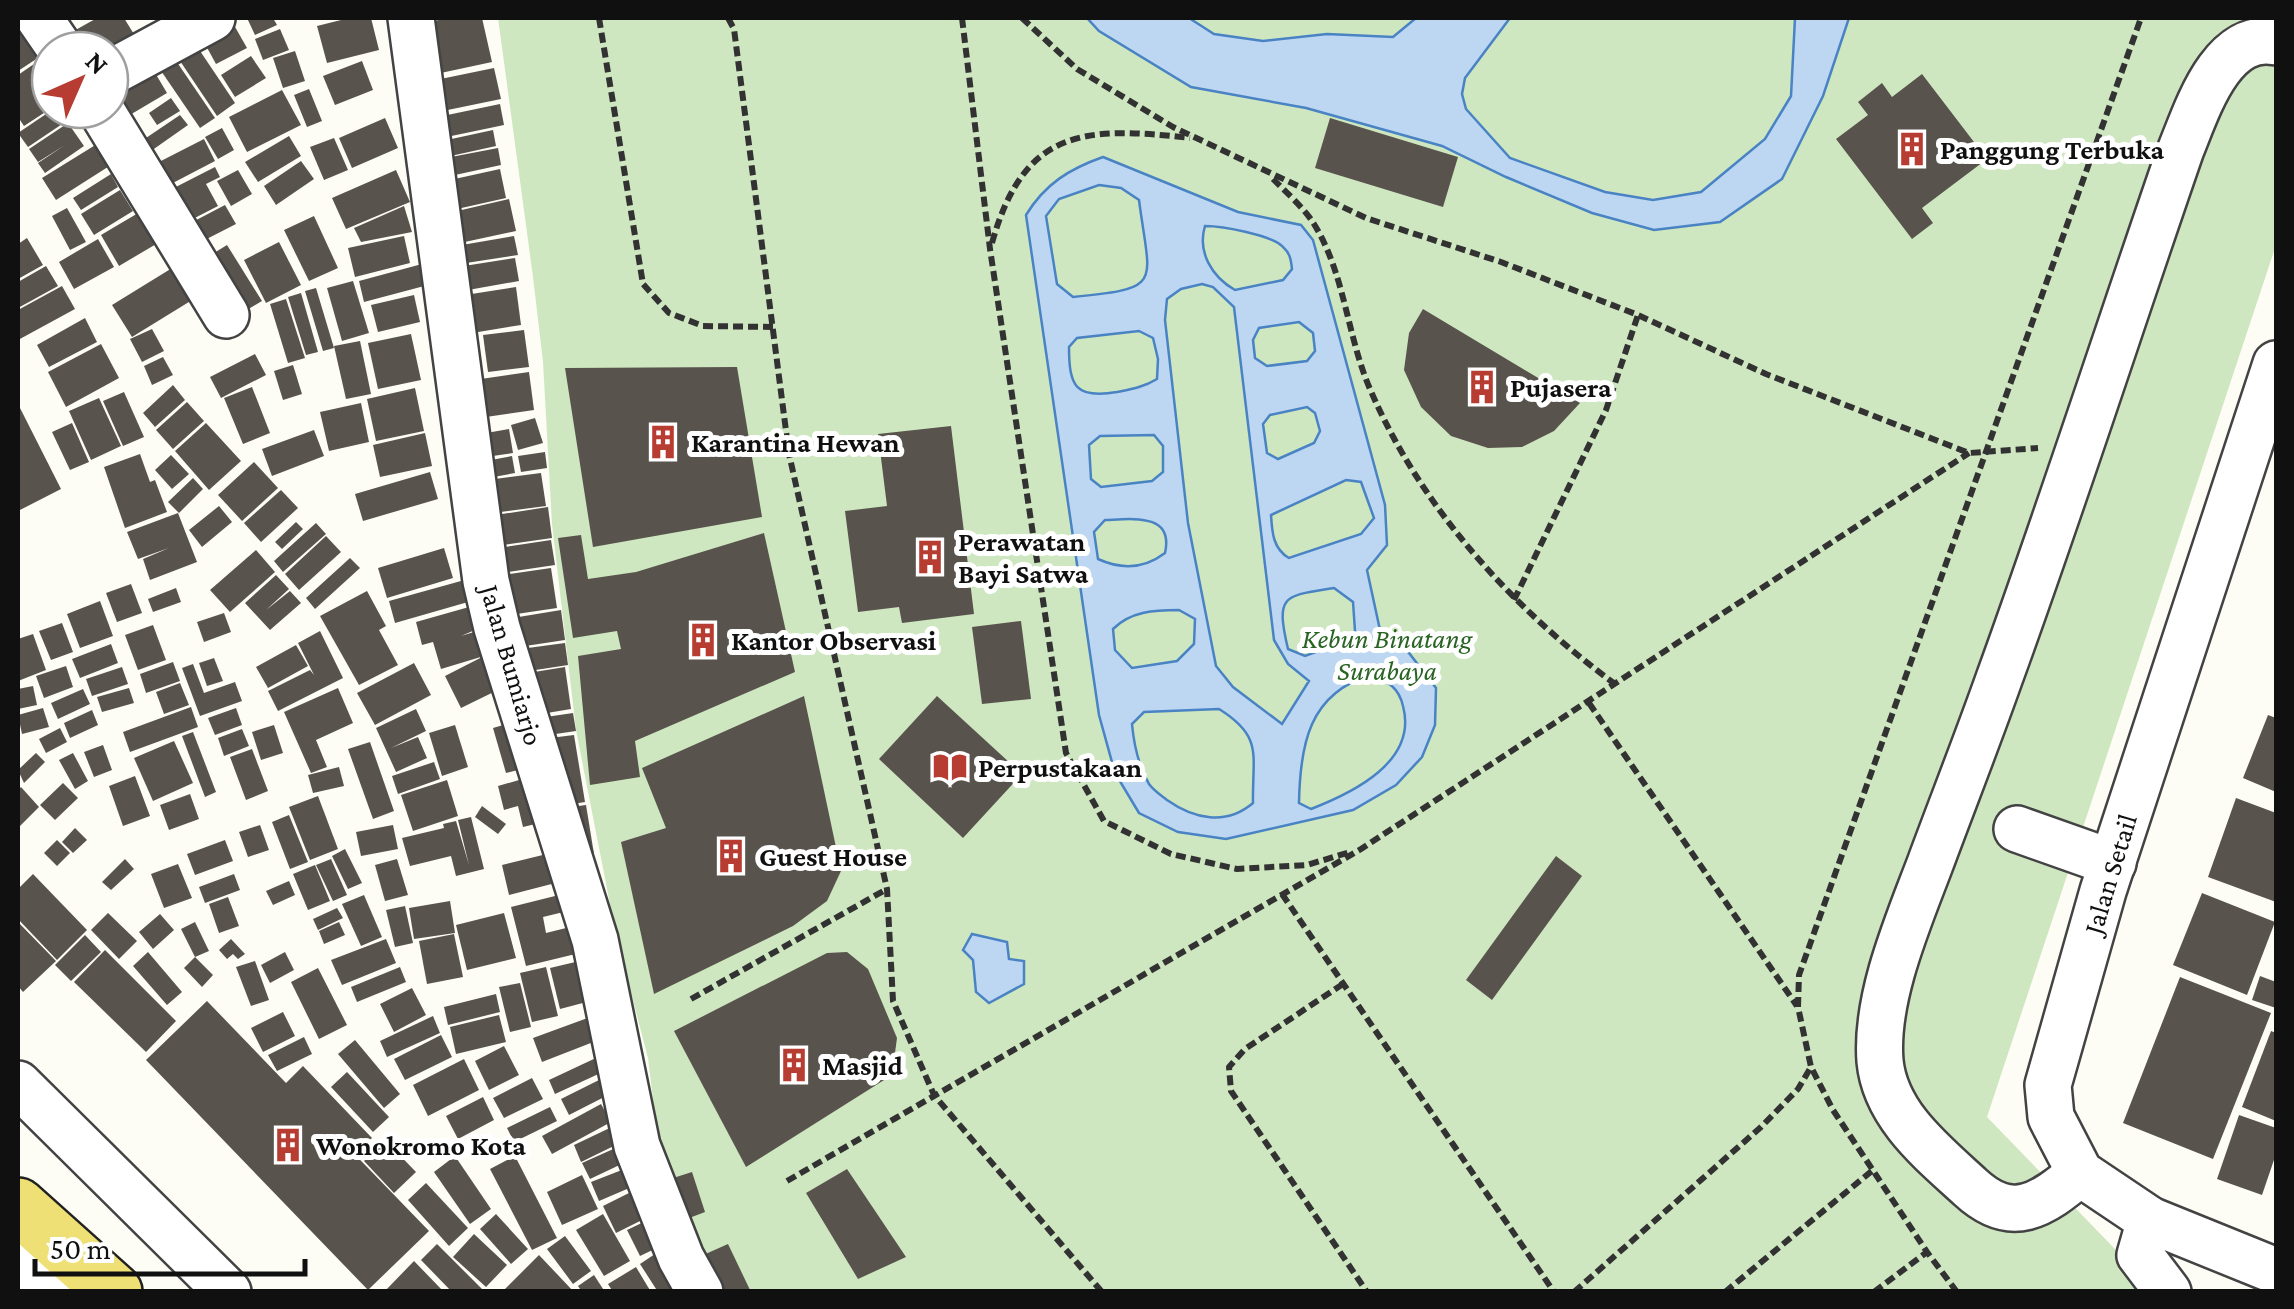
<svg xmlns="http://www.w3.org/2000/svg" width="2294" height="1309" font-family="'Crimson Pro',serif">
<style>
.green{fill:#cfe7c0}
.water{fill:#bdd7f2;stroke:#4983c4;stroke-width:2.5;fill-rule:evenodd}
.building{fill:#58534d}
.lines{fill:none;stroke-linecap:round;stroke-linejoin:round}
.minor-casing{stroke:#434343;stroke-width:50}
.major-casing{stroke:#212121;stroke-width:60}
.path{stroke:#323232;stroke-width:6;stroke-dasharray:10 5;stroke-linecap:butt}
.minor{stroke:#fff;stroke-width:45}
.major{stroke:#eee075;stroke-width:55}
.labels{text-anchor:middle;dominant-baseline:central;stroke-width:10;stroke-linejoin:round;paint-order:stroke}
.poi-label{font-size:28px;font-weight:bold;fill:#101010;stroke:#fff;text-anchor:start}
.park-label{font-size:28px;font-style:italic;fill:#2a6424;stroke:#fff}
.street-label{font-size:28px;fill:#101010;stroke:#fff}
</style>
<rect width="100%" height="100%" fill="#fefdf5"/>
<!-- green -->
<polygon class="green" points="498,18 2276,18 2276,245 1987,1117 2115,1249 2143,1291 710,1291 659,1149 648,1058 616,935 576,730 552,524 543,362 533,277"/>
<!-- water -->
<g class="water">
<polygon points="1087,18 1189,18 1214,34 1263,41 1327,34 1393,37 1416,18 1510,18 1465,78 1462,94 1466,109 1510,158 1605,192 1653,200 1701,192 1765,139 1791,96 1795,18 1849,18 1823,96 1782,179 1720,222 1654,230 1592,213 1506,177 1442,146 1306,108 1191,87 1099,31"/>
<path d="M1103,157l135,55 63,13 12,15 72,265 2,40 -20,25 13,60 29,23 27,35 -1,37 -13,32 -26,28 -43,25 -127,29 -48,-7 -39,-19 -24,-40 -16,-58 -73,-500c19,-31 43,-46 77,-58zM1099,185l22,3 18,12c11,85 26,88 -66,97l-16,-13 -11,-68 13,-17zM1205,226c17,0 67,9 78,21 7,6 8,13 9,22l-9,11 -48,10c-23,-13 -38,-38 -30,-64zM1202,284l11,3 21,20 40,333 14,24 21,17 -27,43 -49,-37 -17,-21 -28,-143 -23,-203 2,-21 14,-10zM1299,322l14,11 2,18 -8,10 -40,5 -12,-8 -2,-18 6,-12zM1139,331l14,7 5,21 -1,20c-13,8 -25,10 -40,13 -41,7 -48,-5 -48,-45l8,-9zM1307,407l8,6 5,18 -6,12 -36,16 -11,-6 -4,-29 7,-9zM1154,435l9,11v26l-11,9 -51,6 -10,-8 -2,-34 11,-9zM1346,480l15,2 13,36 -13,16 -72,24c-16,-9 -17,-26 -18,-43zM1105,520c28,-1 69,-7 60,33 -21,16 -43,17 -67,6l-4,-27zM1334,588l19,14 2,29 -8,10 -42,15 -17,-7c-13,-55 -4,-53 46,-61zM1179,610l16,9 -1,25 -17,17 -45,7 -17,-18 -2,-21c18,-18 42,-19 66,-19zM1371,675c17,6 28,13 32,31 15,56 -51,87 -92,103l-12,-6c1,-58 10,-110 72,-128zM1219,709c45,28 33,46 34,94 -27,23 -59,16 -86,-3 -6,-5 -13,-9 -18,-16 -11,-19 -15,-38 -17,-60l12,-12z"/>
<polygon points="972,934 1007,942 1009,959 1024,961 1024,984 989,1003 976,992 973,960 963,950"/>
</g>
<!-- building -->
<g class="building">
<polygon points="97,18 124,18 140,44 110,50 71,50 63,37"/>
<polygon points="230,18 247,48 216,64 199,33"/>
<polygon points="247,18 273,18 277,25 255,35"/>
<polygon points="349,18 371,18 379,50 327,63 317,26"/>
<polygon points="448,18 482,18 492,62 436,74 425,23"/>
<polygon points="30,20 50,50 18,71 18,29"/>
<polygon points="280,29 289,50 263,60 255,39"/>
<polygon points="190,36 235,103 217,116 172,49"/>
<polygon points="295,51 305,81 283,88 273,58"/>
<polygon points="170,52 215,118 200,128 155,62"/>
<polygon points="50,53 50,109 24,126 18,117 18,75"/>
<polygon points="251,56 266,78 235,97 221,75"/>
<polygon points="362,61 373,90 335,105 323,76"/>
<polygon points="151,66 167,93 123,119 110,89"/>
<polygon points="494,68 501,99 433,113 426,82"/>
<polygon points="1922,74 1987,159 1922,208 1933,223 1912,239 1836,139 1868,115 1858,102 1882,83 1892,97"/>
<polygon points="309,89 322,121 307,127 294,95"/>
<polygon points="282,90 301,125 247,152 229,117"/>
<polygon points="171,98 180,111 157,125 149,113"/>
<polygon points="500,104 504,125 437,139 433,118"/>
<polygon points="52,110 83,110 28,147 18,133"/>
<polygon points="180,115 188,125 151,151 143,140"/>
<polygon points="385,118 398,148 352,168 339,138"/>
<polygon points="1330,118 1458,157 1443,207 1315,168"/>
<polygon points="68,123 84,146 45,173 38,163 65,145 38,162 29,149"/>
<polygon points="222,128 234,150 218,159 205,137"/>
<polygon points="493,130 496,146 437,159 433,143"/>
<polygon points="289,136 301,156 258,182 245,162"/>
<polygon points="334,138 348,170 324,180 310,147"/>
<polygon points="204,139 215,161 169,185 157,163"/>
<polygon points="97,144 111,165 56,200 42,178"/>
<polygon points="498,148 501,165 455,175 451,157"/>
<polygon points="301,161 314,179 276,205 264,186"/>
<polygon points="215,167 220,177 206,184 218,206 185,223 168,191"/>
<polygon points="500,169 506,198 457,209 450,180"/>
<polygon points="238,170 252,194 231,206 217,181"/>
<polygon points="396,170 410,202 346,229 332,198"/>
<polygon points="111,174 118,187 81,210 73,198"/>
<polygon points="120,190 133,211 94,235 81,214"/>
<polygon points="509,199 516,231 460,243 453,212"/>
<polygon points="225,205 236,224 193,246 183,227"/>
<polygon points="150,206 168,237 119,266 101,235"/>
<polygon points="404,206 412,232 361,242 354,228"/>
<polygon points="67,208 86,242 70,250 52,216"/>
<polygon points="314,216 338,268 309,281 284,230"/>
<polygon points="404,236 410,263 355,277 348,248"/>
<polygon points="514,236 518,255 466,263 462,245"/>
<polygon points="27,238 43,265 18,279 18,244"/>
<polygon points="98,239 114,267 74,289 59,262"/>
<polygon points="279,242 301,285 266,303 244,260"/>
<polygon points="227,245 262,301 235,317 201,261"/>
<polygon points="515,258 519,281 468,290 464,266"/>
<polygon points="422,264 428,285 364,302 359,281"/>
<polygon points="177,265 197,297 132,337 112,305"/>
<polygon points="46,266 58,286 18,308 18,282"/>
<polygon points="353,281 369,333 342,341 327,288"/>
<polygon points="62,286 75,309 18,340 18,310"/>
<polygon points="516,287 521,325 472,333 465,295"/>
<polygon points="316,288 334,348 323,351 305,291"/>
<polygon points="301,293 318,352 306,355 288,297"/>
<polygon points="414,295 420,322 378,332 371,305"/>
<polygon points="286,299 305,358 288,363 270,304"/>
<polygon points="1423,309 1580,403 1554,431 1522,447 1488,448 1451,436 1421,407 1404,370 1409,333"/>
<polygon points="85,318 97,342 49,367 37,345"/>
<polygon points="152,329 164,351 142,362 130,339"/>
<polygon points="524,330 529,367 488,372 483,335"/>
<polygon points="411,334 421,380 378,389 368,343"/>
<polygon points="360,341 371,394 346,399 334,346"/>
<polygon points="101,344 119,378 66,407 48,372"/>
<polygon points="255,354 266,375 221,398 210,377"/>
<polygon points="163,357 173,375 152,385 144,366"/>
<polygon points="293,365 302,394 283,400 274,371"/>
<polygon points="737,367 762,517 593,547 565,368"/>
<polygon points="529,372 534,410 479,418 474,380"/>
<polygon points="173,385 185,400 155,427 143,413"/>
<polygon points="252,387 270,433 243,444 224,398"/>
<polygon points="415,388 424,431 376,441 367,399"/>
<polygon points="124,392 144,437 123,446 103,401"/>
<polygon points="99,398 121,446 91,460 69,411"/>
<polygon points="187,402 204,421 173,449 156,430"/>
<polygon points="361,403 369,442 329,451 320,412"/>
<polygon points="18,404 61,489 18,511"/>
<polygon points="535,418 543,443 518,450 511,425"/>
<polygon points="72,423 89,462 70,470 52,432"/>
<polygon points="206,423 241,461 209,490 175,451"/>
<polygon points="951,426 974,614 902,623 899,607 858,612 845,511 887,506 878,434"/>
<polygon points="509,429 513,453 479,458 475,435"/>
<polygon points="314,430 324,456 272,476 262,449"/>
<polygon points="425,433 432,466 380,477 373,445"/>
<polygon points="545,452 547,468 521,472 518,456"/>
<polygon points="140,454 150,482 155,480 167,512 125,528 104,467"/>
<polygon points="171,455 189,474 172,489 155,470"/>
<polygon points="512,456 515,473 483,479 480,462"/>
<polygon points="254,462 278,488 242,521 218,495"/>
<polygon points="430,472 438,499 363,521 355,494"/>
<polygon points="541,473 546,506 485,514 480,481"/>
<polygon points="193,478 203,489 179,513 168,502"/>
<polygon points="281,490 298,508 261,542 244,523"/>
<polygon points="219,506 232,522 202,547 189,530"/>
<polygon points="548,507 552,538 488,547 483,517"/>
<polygon points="178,513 197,562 150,580 143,559 169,548 138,559 127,532"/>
<polygon points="296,522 303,529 282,549 275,542"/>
<polygon points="316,523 326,534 283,572 274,561"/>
<polygon points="764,533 795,672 635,741 640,777 590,785 578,656 621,649 617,631 573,638 558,538 581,535 588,579 636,572"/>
<polygon points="326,536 341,552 299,590 285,574"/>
<polygon points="551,540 555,565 489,575 486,550"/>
<polygon points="444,548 453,578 387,598 378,568"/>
<polygon points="256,550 275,572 230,612 210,590"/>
<polygon points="350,558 360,568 315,609 306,598"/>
<polygon points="551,568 557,608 502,616 496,576"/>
<polygon points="276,575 289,589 266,610 290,591 301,603 270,630 245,603"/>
<polygon points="461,581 468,602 395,623 389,601"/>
<polygon points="131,584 142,613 117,622 106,593"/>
<polygon points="176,588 181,602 153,612 148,599"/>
<polygon points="367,591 386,626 379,630 398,665 359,685 320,616"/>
<polygon points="100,601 113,636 80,648 67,614"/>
<polygon points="469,607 475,630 461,636 477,631 484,656 441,669 433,642 422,645 416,622"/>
<polygon points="561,610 565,640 512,648 507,619"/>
<polygon points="224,613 231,632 204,642 197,622"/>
<polygon points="1021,621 1031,699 982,704 972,627"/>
<polygon points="62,623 73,652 51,660 39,631"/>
<polygon points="153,625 166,660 138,670 125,635"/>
<polygon points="320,631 343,678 278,711 268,691 310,670 314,675 298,643"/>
<polygon points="33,634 46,670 18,681 18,639"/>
<polygon points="565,643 568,665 516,673 513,650"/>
<polygon points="111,644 118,663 80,678 72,659"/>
<polygon points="296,645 308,666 268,688 256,667"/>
<polygon points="490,653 506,686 461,708 445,676"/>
<polygon points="214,658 223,681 207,686 199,663"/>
<polygon points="173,662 180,681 146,693 140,674"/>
<polygon points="414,663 431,695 375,725 357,693"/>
<polygon points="193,664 204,693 235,682 242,701 200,716 182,668"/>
<polygon points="66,666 73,687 44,698 36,676"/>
<polygon points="122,667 128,684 92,696 86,679"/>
<polygon points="565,667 571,709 529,716 522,674"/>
<polygon points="180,683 189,705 164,714 156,692"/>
<polygon points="33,686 37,705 18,709 18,689"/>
<polygon points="129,688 134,703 102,712 97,697"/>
<polygon points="338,688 353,723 316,740 327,767 311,773 284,712"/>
<polygon points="83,689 90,704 58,719 51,703"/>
<polygon points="804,696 841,871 827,901 793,926 654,994 621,842 666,828 642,768"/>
<polygon points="937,696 1022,774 963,838 879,759"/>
<polygon points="191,707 198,727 130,752 123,732"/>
<polygon points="43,708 49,727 22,734 18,715"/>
<polygon points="236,708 242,725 215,735 208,718"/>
<polygon points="416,709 426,731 391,748 418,737 427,758 396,772 376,728"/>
<polygon points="92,710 98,725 70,738 64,723"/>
<polygon points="573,713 576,731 542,736 539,718"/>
<polygon points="2268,715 2276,718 2276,792 2243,778"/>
<polygon points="517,721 530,767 506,773 493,728"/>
<polygon points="274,725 283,753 261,760 252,732"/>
<polygon points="455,725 468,767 442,776 429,733"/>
<polygon points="60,728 67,742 46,753 39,739"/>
<polygon points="242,729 249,746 224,756 218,738"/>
<polygon points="193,732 216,792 205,797 182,736"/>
<polygon points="574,735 585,802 560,806 550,738"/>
<polygon points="174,741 193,783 153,801 134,758"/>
<polygon points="370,742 394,811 373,819 348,749"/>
<polygon points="103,745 112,770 94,777 84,752"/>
<polygon points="252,749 268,791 246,800 230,757"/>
<polygon points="36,753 45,762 24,783 18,770"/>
<polygon points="73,753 88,781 75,789 59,760"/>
<polygon points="434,762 440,779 398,794 392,776"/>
<polygon points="339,767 344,786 313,793 308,775"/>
<polygon points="135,776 150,816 123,826 109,786"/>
<polygon points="533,776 548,821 523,827 518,806 504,810 498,786"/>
<polygon points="447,780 458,816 413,831 401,795"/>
<polygon points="63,783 78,798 55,820 40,805"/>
<polygon points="21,787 39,807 18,828 18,790"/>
<polygon points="190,794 199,819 169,830 160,805"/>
<polygon points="318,796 338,849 310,860 289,807"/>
<polygon points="2236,798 2276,813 2276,902 2208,877"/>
<polygon points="586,805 594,854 572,857 564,808"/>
<polygon points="482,806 506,824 498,834 475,817"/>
<polygon points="289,815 308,862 290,869 272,822"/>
<polygon points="471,817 484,869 456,876 451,856 410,866 402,838 444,828 443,824 456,821 469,865 458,820"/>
<polygon points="260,825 269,850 248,857 239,832"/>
<polygon points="393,825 398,849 361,856 356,832"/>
<polygon points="75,828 87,840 73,853 62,842"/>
<polygon points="57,840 70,853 57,866 44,853"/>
<polygon points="225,840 233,861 195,875 187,854"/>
<polygon points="345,849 362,883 348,889 332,856"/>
<polygon points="559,851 567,880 509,895 502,865"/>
<polygon points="1556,856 1582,876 1492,1000 1466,980"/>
<polygon points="125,859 134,869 111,890 102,882"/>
<polygon points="331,859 347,895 333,901 316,865"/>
<polygon points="397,859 408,895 385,901 375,865"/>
<polygon points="178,864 192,898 164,908 151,874"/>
<polygon points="315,865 330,901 308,910 293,874"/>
<polygon points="33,874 87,930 57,960 18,919 18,889"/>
<polygon points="234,874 240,890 205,903 199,887"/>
<polygon points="289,881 295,895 273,905 266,891"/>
<polygon points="575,891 580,908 543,917 546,933 582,924 588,951 526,966 511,907"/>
<polygon points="2202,893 2275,922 2247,995 2173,965"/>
<polygon points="364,895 382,937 361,946 342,904"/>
<polygon points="228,897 239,926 219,933 209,904"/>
<polygon points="450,901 455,933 414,939 409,908"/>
<polygon points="405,906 413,943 395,947 386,910"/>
<polygon points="337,908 343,918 318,930 313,919"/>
<polygon points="108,913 137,941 119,959 91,930"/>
<polygon points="504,913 516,958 467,970 456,925"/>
<polygon points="160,914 174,930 153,949 139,932"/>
<polygon points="18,922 56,961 23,992 18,986"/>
<polygon points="195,922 209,951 195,957 181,929"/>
<polygon points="339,922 345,935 324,944 319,931"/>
<polygon points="454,934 463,977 427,984 419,941"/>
<polygon points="85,935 101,952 71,981 55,965"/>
<polygon points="231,939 245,954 238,959 233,954 227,959 219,950"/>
<polygon points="386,939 396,963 342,985 331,960"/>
<polygon points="105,950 176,1021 146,1052 74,982"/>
<polygon points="148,952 182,992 167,1005 133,966"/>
<polygon points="285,952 294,970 270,983 261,965"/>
<polygon points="847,952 868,969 897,1038 892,1075 746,1167 674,1031 827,953"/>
<polygon points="195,957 213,975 202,987 184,968"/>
<polygon points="588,959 598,999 560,1009 550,968"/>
<polygon points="255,961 269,1000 251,1006 236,967"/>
<polygon points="400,967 406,982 357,1002 351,987"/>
<polygon points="546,967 558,1016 532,1022 520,973"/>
<polygon points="318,968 347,1025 319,1039 291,982"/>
<polygon points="2260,976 2276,982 2276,1008 2252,1000"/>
<polygon points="2180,977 2271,1013 2213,1159 2123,1123"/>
<polygon points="520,983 531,1027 510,1032 499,987"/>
<polygon points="412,988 426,1015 394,1032 380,1004"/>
<polygon points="496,994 500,1012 448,1025 444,1007"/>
<polygon points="207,1001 286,1083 303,1066 372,1138 356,1153 338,1137 429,1231 368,1290 146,1060"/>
<polygon points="283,1012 295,1036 263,1052 251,1028"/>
<polygon points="499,1015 506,1042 456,1054 450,1027"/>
<polygon points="433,1016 440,1033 387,1057 380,1041"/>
<polygon points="593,1016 601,1039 542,1062 533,1038"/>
<polygon points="2271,1031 2276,1033 2276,1121 2242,1107"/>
<polygon points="441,1035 452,1057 405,1080 394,1059"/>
<polygon points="304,1037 312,1054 277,1071 268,1055"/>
<polygon points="355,1040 400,1094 384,1108 338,1054"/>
<polygon points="504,1046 519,1075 489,1090 475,1061"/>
<polygon points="598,1057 605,1071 555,1094 549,1080"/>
<polygon points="464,1059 479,1090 428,1116 413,1085"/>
<polygon points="347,1072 389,1117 373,1132 331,1087"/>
<polygon points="605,1077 614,1092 569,1115 561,1099"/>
<polygon points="532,1078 543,1099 504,1118 493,1098"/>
<polygon points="483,1097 494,1120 458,1139 446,1116"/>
<polygon points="601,1104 611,1122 552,1154 542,1136"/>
<polygon points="550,1107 557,1121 514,1142 507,1128"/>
<polygon points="2239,1115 2276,1128 2276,1154 2262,1195 2217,1179"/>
<polygon points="616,1125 624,1141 581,1162 574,1145"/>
<polygon points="385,1140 416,1172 394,1193 364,1161"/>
<polygon points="620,1146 628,1161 590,1179 582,1163"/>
<polygon points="455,1156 491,1209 470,1224 434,1172"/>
<polygon points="515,1156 557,1238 532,1250 490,1169"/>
<polygon points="627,1168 634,1186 599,1201 591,1182"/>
<polygon points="847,1169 906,1257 858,1279 806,1193"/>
<polygon points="692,1172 705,1212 684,1220 670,1179"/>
<polygon points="582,1175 598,1209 562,1225 547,1192"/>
<polygon points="426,1183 468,1228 449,1246 408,1200"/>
<polygon points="639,1188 652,1215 616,1233 603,1206"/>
<polygon points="496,1214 528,1249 511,1264 480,1229"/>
<polygon points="603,1214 630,1261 604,1276 576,1230"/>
<polygon points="648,1220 661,1246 640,1256 627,1230"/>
<polygon points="474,1234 507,1265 486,1287 453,1257"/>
<polygon points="565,1236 591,1271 573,1284 547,1249"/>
<polygon points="437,1244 485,1292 452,1292 421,1260"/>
<polygon points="728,1244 751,1292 717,1292 701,1256"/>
<polygon points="667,1246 689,1280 672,1292 658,1292 640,1264"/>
<polygon points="539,1255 574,1292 502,1292"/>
<polygon points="414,1261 444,1292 384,1292"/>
<polygon points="636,1267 651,1292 613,1292 608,1284"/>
<polygon points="594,1275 605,1292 582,1292 578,1286"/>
</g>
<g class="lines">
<!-- minor casing -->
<g class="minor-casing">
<g id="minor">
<polyline points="39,18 61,50"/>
<polyline points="411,18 486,581 497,628 595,940 637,1146 681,1258 700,1292"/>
<polyline points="110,73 212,18"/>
<polyline points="101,110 226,315"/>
<polyline points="2276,364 2103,891 2048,1085 2051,1117 2080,1173 2150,1220 2276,1271"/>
<polyline points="2017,829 2113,863"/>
<polyline points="18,1084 228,1292"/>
<path d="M2080,1173c-38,32 -68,53 -110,14 -38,-35 -85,-72 -90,-126 -5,-63 28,-139 50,-197 23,-62 47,-123 69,-185 64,-176 121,-354 182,-530 16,-39 40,-118 95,-107"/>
<polyline points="2150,1220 2140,1255 2168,1292"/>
<polyline points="18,1257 56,1292"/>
</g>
</g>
<!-- major casing -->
<g class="major-casing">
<polyline id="major" points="18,1206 114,1292"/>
</g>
<!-- path -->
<g class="path">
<polyline points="599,18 643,284 669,313 703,326 773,327"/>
<polyline points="728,18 734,29 789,454 887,889 893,1001 934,1095 1102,1292"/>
<polyline points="962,18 990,249 1066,753 1104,821 1171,854 1237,869 1307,865 1350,852"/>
<polyline points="1022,18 1077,69 1173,127 1366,218 1501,262 1638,315 1766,374 1969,453 2038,448"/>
<path d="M1273,179c14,14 31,29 41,45 31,50 33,112 56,165 51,119 142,219 245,295"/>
<path d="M992,243c32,-115 93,-117 198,-105"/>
<polyline points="1514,600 1606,410 1638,315"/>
<polyline points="1589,703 1797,1006"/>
<polyline points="1282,894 1554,1292"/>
<polyline points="1343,984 1245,1049 1229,1067 1231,1091 1367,1292"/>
<polyline points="691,999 887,889"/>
<polyline points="787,1181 1361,849 1969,453"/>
<polyline points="1574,1292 1761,1127 1798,1089 1811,1067"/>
<polyline points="1725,1292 1873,1170"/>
<polyline points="1874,1292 1927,1252"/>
<polyline points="1957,1292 1927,1252 1833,1110 1811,1067 1798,1007 1799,975 2141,18"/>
</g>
<!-- minor -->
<use href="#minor" class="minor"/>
<!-- major -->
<use href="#major" class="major"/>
</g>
<!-- icons -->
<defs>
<g id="building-bare" transform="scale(2.7)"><path d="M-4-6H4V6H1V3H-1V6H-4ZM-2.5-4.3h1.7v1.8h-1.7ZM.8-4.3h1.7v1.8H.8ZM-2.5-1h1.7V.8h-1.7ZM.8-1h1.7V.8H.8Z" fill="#b73c32" stroke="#fff" stroke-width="2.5" paint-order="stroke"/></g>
<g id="library-bare" transform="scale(2.7)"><path d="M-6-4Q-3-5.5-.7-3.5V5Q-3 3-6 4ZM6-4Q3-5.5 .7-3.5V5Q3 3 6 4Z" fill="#b73c32" stroke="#fff" stroke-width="2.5" paint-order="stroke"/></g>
</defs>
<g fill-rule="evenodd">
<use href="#building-bare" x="1912" y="149"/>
<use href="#building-bare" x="1482" y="387"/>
<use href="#building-bare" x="663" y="442"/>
<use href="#building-bare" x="930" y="557"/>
<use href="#building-bare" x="703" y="640"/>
<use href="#library-bare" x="950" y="767"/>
<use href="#building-bare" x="731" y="856"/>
<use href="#building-bare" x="794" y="1065"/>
<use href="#building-bare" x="288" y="1145"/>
</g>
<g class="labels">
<!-- poi labels -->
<g class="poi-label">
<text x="1940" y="149">Panggung Terbuka</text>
<text x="1510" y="387">Pujasera</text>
<text x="691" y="442">Karantina Hewan</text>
<text x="958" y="541">Perawatan<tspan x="958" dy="32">Bayi Satwa</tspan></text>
<text x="731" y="640">Kantor Observasi</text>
<text x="978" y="767">Perpustakaan</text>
<text x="759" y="856">Guest House</text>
<text x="822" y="1065">Masjid</text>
<text x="316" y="1145">Wonokromo Kota</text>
</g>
<!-- park labels -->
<g class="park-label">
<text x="1387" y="638">Kebun Binatang<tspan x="1387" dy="32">Surabaya</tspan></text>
</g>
<!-- street labels -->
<g class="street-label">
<text transform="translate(512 665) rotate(74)">Jalan Bumiarjo</text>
<text transform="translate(2110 874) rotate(-73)">Jalan Setail</text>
</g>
</g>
<!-- border -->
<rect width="2294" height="1309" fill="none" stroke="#101010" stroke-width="40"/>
<!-- north arrow -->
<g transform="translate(80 80) rotate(45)"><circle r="48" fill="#ffffff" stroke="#9f9f9f" stroke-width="2.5"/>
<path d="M0-8L18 38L0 25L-18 38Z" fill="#b73c32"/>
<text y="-15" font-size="28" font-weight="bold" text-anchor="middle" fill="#101010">N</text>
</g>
<!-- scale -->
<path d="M35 1259v15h270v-15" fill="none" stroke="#101010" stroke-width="5"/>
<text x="50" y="1259" font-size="30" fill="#101010" stroke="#ffffff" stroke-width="8" paint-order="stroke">50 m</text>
</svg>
